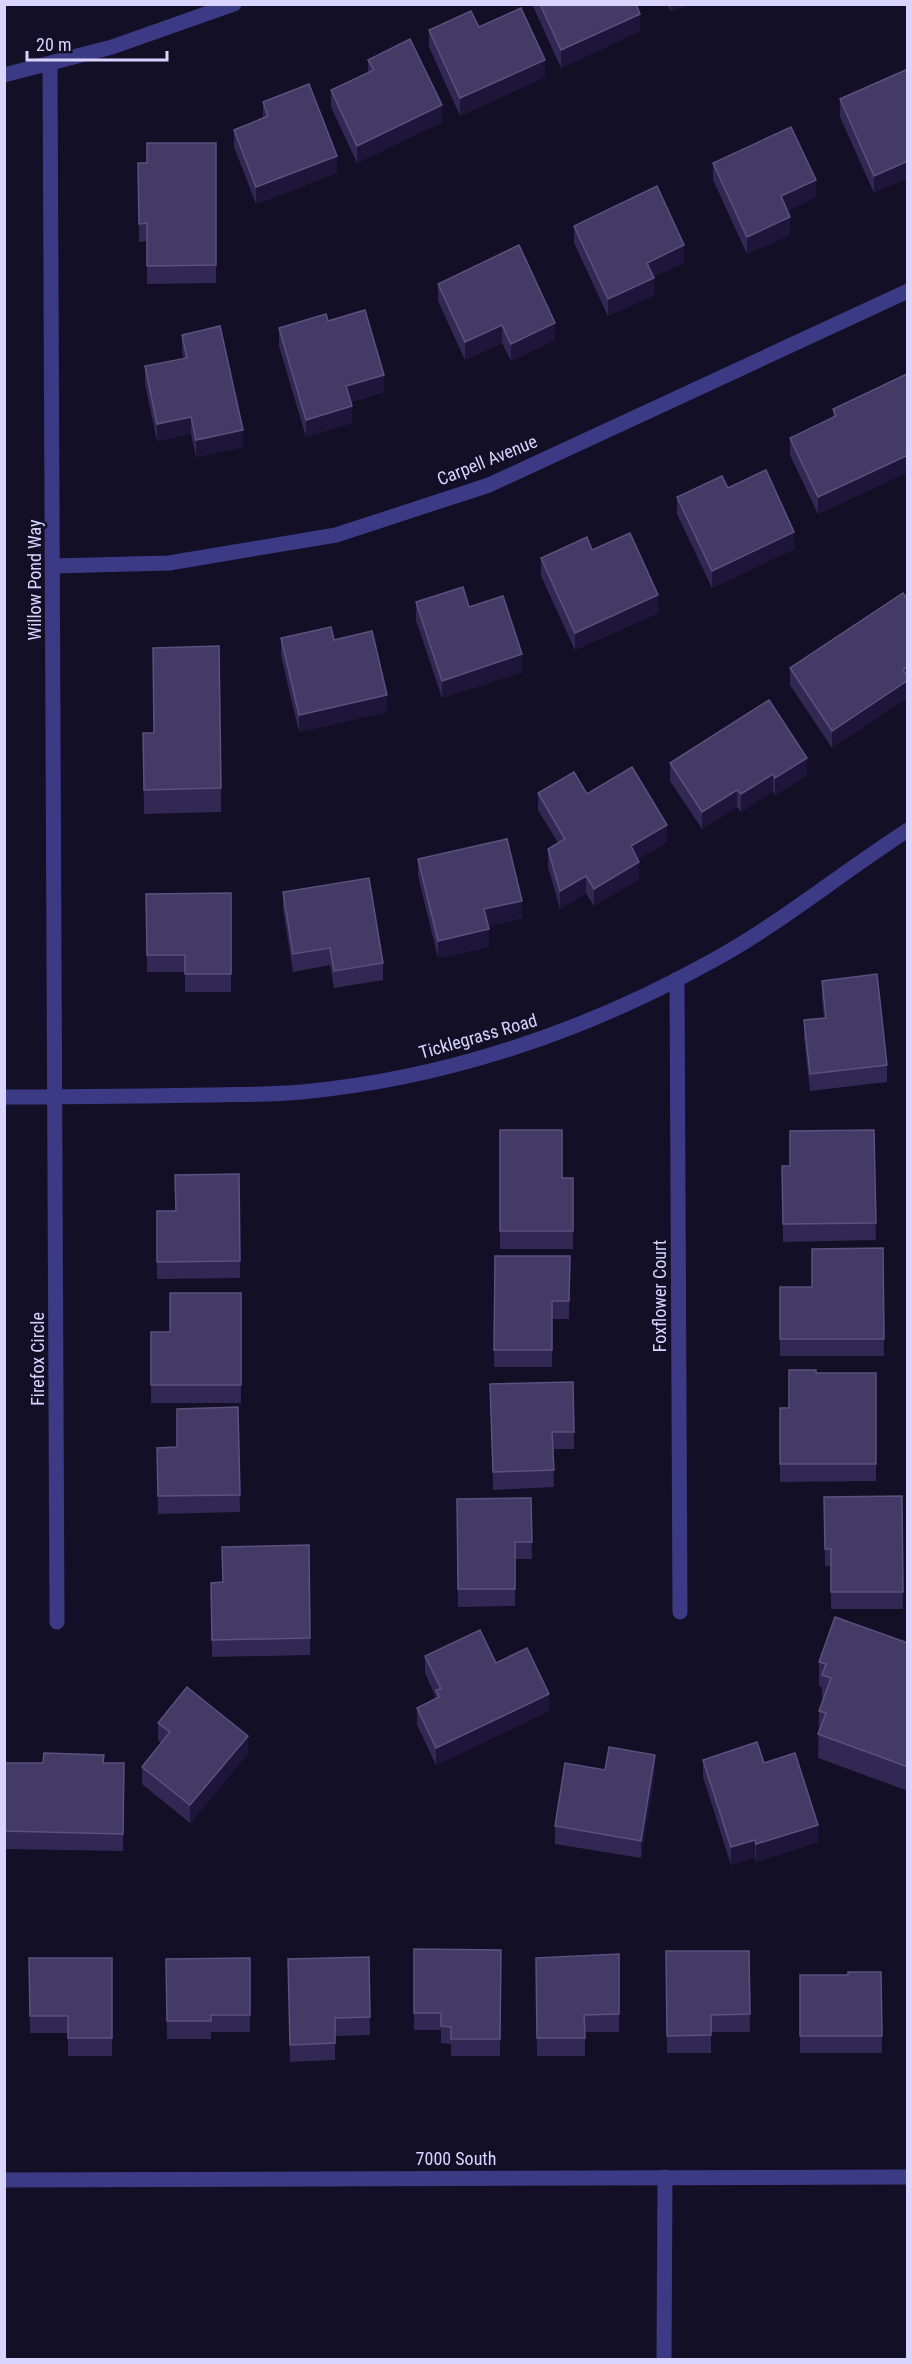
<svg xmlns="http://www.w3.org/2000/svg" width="912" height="2364" font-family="'Roboto Condensed',sans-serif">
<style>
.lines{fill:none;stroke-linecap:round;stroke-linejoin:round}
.minor{stroke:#3d3a85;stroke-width:15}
.wall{fill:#312854}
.shaded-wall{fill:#1d163a}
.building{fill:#433a66;stroke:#5a527e;stroke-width:1.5}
.labels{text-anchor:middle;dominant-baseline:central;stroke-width:5;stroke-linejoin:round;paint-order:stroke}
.street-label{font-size:18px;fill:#d9d4ff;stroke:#130f26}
</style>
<rect width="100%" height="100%" fill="#130f26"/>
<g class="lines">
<!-- minor -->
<g class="minor">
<polyline points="50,64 57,1622"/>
<polyline points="4,75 112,47 234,4"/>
<polyline points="53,566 169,563 336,535 489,485 908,291"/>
<polyline points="677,979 680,1612"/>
<path d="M4,1097c69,0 137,-1 205,-2 30,-1 61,0 92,-3 143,-13 283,-60 409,-130 70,-38 131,-89 198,-132"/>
<polyline points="4,2180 908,2177"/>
<polyline points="664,2360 665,2177"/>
</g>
</g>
<!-- wall -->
<g class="wall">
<polygon points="532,4 636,4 640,31 561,68"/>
<polygon points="667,4 689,4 671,12"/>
<polygon points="479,27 545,77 460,116 429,47 429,30"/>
<polygon points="368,60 442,122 357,163 331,107 331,90 368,72"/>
<polygon points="908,69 874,193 840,117 840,99"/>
<polygon points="263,102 337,173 256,204 234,147 234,130 263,118"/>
<polygon points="147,143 216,143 216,283 147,284 147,241 139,242 138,163 147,163"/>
<polygon points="713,163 816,197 787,211 790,235 747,254 713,180"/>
<polygon points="574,226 684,263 653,277 654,295 608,316 574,243"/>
<polygon points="438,284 555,340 511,361 502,343 465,360 438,301"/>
<polygon points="328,321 384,392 351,402 352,423 306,437 279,346 279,328"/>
<polygon points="182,335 243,447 196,457 191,434 157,441 145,384 145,366 184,359 182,352"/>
<polygon points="833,409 908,472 818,514 790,455 790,438 833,417"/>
<polygon points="728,488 794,549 712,588 677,514 677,497"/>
<polygon points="592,550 658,613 575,650 541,576 541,558"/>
<polygon points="908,600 832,748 790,685 790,668"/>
<polygon points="416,602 469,607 522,672 442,698 416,620"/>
<polygon points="281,638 334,640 387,712 299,732 281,656"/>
<polygon points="143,733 154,733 221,788 221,812 144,814"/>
<polygon points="670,763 807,775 775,795 773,791 741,812 737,807 702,829 670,781"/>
<polygon points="538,793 587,794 667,842 638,859 639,879 594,906 586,893 560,909 548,867 548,849 558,843 538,810"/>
<polygon points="418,859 522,918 488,926 489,947 438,958 418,876"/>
<polygon points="283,892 383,963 383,980 334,988 330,965 293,972 283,909"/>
<polygon points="231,893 231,992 185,992 185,972 147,972 146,894"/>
<polygon points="822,981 887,1065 887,1082 810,1091 804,1038 804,1020 824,1018 822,999"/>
<polygon points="500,1130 562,1178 573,1178 573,1249 500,1249"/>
<polygon points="874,1130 876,1240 783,1242 782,1166 790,1166"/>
<polygon points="239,1174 240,1278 157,1279 157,1211 175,1211"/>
<polygon points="883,1248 884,1356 780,1356 780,1287 812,1287"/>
<polygon points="495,1256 570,1256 569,1319 552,1319 552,1367 494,1367"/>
<polygon points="241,1293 241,1403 151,1403 151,1332 170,1332"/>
<polygon points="816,1373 876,1373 876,1481 780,1482 780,1408 789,1408"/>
<polygon points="490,1384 574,1432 574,1449 553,1449 554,1487 493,1490"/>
<polygon points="238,1407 240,1512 158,1514 157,1466 177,1447"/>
<polygon points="902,1496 903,1609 831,1609 831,1566 825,1566 824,1497"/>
<polygon points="531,1498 532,1559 515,1559 515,1606 458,1607 457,1499"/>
<polygon points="222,1547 310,1638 310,1655 212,1657 211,1583 223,1583"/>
<polygon points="908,1643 908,1791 818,1758 819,1711 823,1700 822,1699 822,1687 819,1686 819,1662"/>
<polygon points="425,1656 496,1663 549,1711 436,1765 417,1725 417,1708 436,1698 425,1673"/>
<polygon points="158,1723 248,1753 190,1823 142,1784 142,1767 161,1743 158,1740"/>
<polygon points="703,1760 764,1763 818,1842 756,1862 755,1857 731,1865 703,1777"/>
<polygon points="4,1763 124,1763 123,1851 4,1849"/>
<polygon points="605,1770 655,1772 641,1858 555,1844 555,1826"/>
<polygon points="414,1949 501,1950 500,2056 451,2056 451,2044 441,2043 441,2030 414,2030"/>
<polygon points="666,1951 749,1951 750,2032 711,2032 711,2053 667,2053"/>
<polygon points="619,1954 619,2032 585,2032 585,2056 537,2056 536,1958"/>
<polygon points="369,1957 370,2035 335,2036 335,2060 290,2062 288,1959"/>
<polygon points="29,1958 112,1958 112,2056 68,2056 68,2033 30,2033"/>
<polygon points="250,1958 250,2032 211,2032 211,2039 167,2039 166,1959"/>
<polygon points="881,1972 882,2053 800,2053 800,1975 848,1975"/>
</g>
<!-- shaded-wall -->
<g class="shaded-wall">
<polygon points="671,4 689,4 671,12"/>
<polygon points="640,14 640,31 561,68 561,50"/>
<polygon points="545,60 545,77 460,116 460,98"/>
<polygon points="442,105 442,122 357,163 357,146"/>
<polygon points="337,156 337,173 256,204 256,187"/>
<polygon points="908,161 908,178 874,193 874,176"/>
<polygon points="816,180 816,197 781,214 781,196"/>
<polygon points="790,217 790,235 747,254 747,237"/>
<polygon points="684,245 684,263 647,280 647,263"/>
<polygon points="654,278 654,295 608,316 608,299"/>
<polygon points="555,323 555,340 511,361 511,344"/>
<polygon points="502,325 502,343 465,360 465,342"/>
<polygon points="384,375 384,392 346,403 346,386"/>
<polygon points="352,406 352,423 306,437 306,420"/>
<polygon points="191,417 191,434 157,441 157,424"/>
<polygon points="243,430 243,447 196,457 196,440"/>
<polygon points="908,455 908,472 818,514 818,497"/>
<polygon points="794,532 794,549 712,588 712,571"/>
<polygon points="658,595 658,613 575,650 575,633"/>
<polygon points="522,654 522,672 442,698 442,681"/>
<polygon points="908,667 908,698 832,748 832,731"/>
<polygon points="387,695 387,712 299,732 299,715"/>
<polygon points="807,758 807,775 775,795 775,778"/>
<polygon points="773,774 773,791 741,812 741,794"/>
<polygon points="737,790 737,807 702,829 702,812"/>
<polygon points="667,825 667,842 631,864 631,846"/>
<polygon points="639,862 639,879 594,906 594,889"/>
<polygon points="586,876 586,893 560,909 560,891"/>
<polygon points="522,901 522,918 484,927 484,909"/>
<polygon points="489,929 489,947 438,958 438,941"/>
<polygon points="549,1694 549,1711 436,1765 436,1748"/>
<polygon points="248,1736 248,1753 190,1823 190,1805"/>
<polygon points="655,1755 655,1772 641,1858 641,1841"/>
<polygon points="818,1825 818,1842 756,1862 756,1844"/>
<polygon points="755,1840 755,1857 731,1865 731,1847"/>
</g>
<!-- building -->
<g class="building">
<polygon points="540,4 636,4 640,14 561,50"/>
<polygon points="521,8 545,60 460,98 429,30 471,11 479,27"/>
<polygon points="410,39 442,105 357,146 331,90 374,70 368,60"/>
<polygon points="908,69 908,161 874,176 840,99"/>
<polygon points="309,84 337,156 256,187 234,130 268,116 263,102"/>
<polygon points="791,127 816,180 781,196 790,217 747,237 713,163"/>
<polygon points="147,143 216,143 216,265 147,266 147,223 139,224 138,163 147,163"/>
<polygon points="657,186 684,245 647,263 654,278 608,299 574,226"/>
<polygon points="519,245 555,323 511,344 502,325 465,342 438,284"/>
<polygon points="365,310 384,375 346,386 352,406 306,420 279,328 326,314 328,321"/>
<polygon points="220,326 243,430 196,440 191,417 157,424 145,366 187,358 182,335"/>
<polygon points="907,374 908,455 818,497 790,438 836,416 833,409"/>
<polygon points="766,470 794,532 712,571 677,497 722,476 728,488"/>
<polygon points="630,533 658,595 575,633 541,558 587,537 592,550"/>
<polygon points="463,587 469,607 503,596 522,654 442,681 416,602"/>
<polygon points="903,593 908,600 908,667 903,670 908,677 908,680 832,731 790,668"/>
<polygon points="331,627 334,640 372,631 387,695 299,715 281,638"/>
<polygon points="219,646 221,788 144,790 143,733 154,733 153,648"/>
<polygon points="769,700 807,758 775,778 773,774 741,794 737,790 702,812 670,763"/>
<polygon points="632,767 667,825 631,846 639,862 594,889 586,876 560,891 548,849 565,839 538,793 574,772 587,794"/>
<polygon points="507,839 522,901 484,909 489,929 438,941 418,859"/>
<polygon points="369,878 383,963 334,971 330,948 293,954 283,892"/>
<polygon points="231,893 231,974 185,974 185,955 147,955 146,894"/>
<polygon points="877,974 887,1065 810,1074 804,1020 826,1018 822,981"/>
<polygon points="500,1130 562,1130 562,1178 573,1178 573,1231 500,1231"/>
<polygon points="874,1130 876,1223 783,1224 782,1166 790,1166 790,1131"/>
<polygon points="239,1174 240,1261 157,1262 157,1211 176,1211 175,1175"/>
<polygon points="883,1248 884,1339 780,1339 780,1287 812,1287 812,1249"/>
<polygon points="495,1256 570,1256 569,1301 552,1301 552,1350 494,1350"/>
<polygon points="170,1293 241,1293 241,1385 151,1385 151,1332 170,1332"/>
<polygon points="789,1370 816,1370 816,1373 876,1373 876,1464 780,1464 780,1408 789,1408"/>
<polygon points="573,1382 574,1432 552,1432 554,1470 493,1472 490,1384"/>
<polygon points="238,1407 240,1495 158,1496 157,1448 177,1447 177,1409"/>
<polygon points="902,1496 903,1592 831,1592 831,1549 825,1549 824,1497"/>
<polygon points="531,1498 532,1542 515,1542 515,1589 458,1589 457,1499"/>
<polygon points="309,1545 310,1638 212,1640 211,1583 223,1582 222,1547"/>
<polygon points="835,1617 908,1643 908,1767 818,1734 826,1713 819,1711 831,1678 822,1675 826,1664 819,1662"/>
<polygon points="480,1630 496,1663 527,1648 549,1694 436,1748 417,1708 439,1697 436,1690 441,1689 425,1656"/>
<polygon points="187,1687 248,1736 190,1805 142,1767 170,1732 158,1723"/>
<polygon points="757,1742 764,1763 795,1753 818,1825 756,1844 755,1840 731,1847 703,1760"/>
<polygon points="609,1747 655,1755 641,1841 555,1826 565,1763 605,1770"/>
<polygon points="44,1753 104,1755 103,1763 124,1763 123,1834 4,1831 4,1763 43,1763"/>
<polygon points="414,1949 501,1950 500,2039 451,2039 451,2027 441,2026 441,2013 414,2013"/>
<polygon points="666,1951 749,1951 750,2014 711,2015 711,2035 667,2036"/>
<polygon points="619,1954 619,2014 584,2015 585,2038 537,2038 536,1958"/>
<polygon points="369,1957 370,2017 335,2018 335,2043 290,2045 288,1959"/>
<polygon points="29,1958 112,1958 112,2038 68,2038 68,2016 30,2016"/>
<polygon points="250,1958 250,2015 211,2015 211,2021 167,2021 166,1959"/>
<polygon points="848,1972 881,1972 882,2036 800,2036 800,1975 848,1975"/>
</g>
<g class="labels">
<!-- street labels -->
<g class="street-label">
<text transform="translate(487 460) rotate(-22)">Carpell Avenue</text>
<text transform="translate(34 580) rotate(-90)">Willow Pond Way</text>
<text transform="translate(478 1036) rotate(-16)">Ticklegrass Road</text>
<text transform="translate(659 1296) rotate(-90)">Foxflower Court</text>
<text transform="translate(37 1359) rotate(-90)">Firefox Circle</text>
<text x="456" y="2158">7000 South</text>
</g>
</g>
<!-- border -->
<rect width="912" height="2364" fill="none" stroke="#d9d4ff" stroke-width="12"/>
<!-- scale -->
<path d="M27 51v9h140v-9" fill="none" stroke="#d9d4ff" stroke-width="3"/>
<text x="36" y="51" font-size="18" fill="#d9d4ff" stroke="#130f26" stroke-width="4.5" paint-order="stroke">20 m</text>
</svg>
